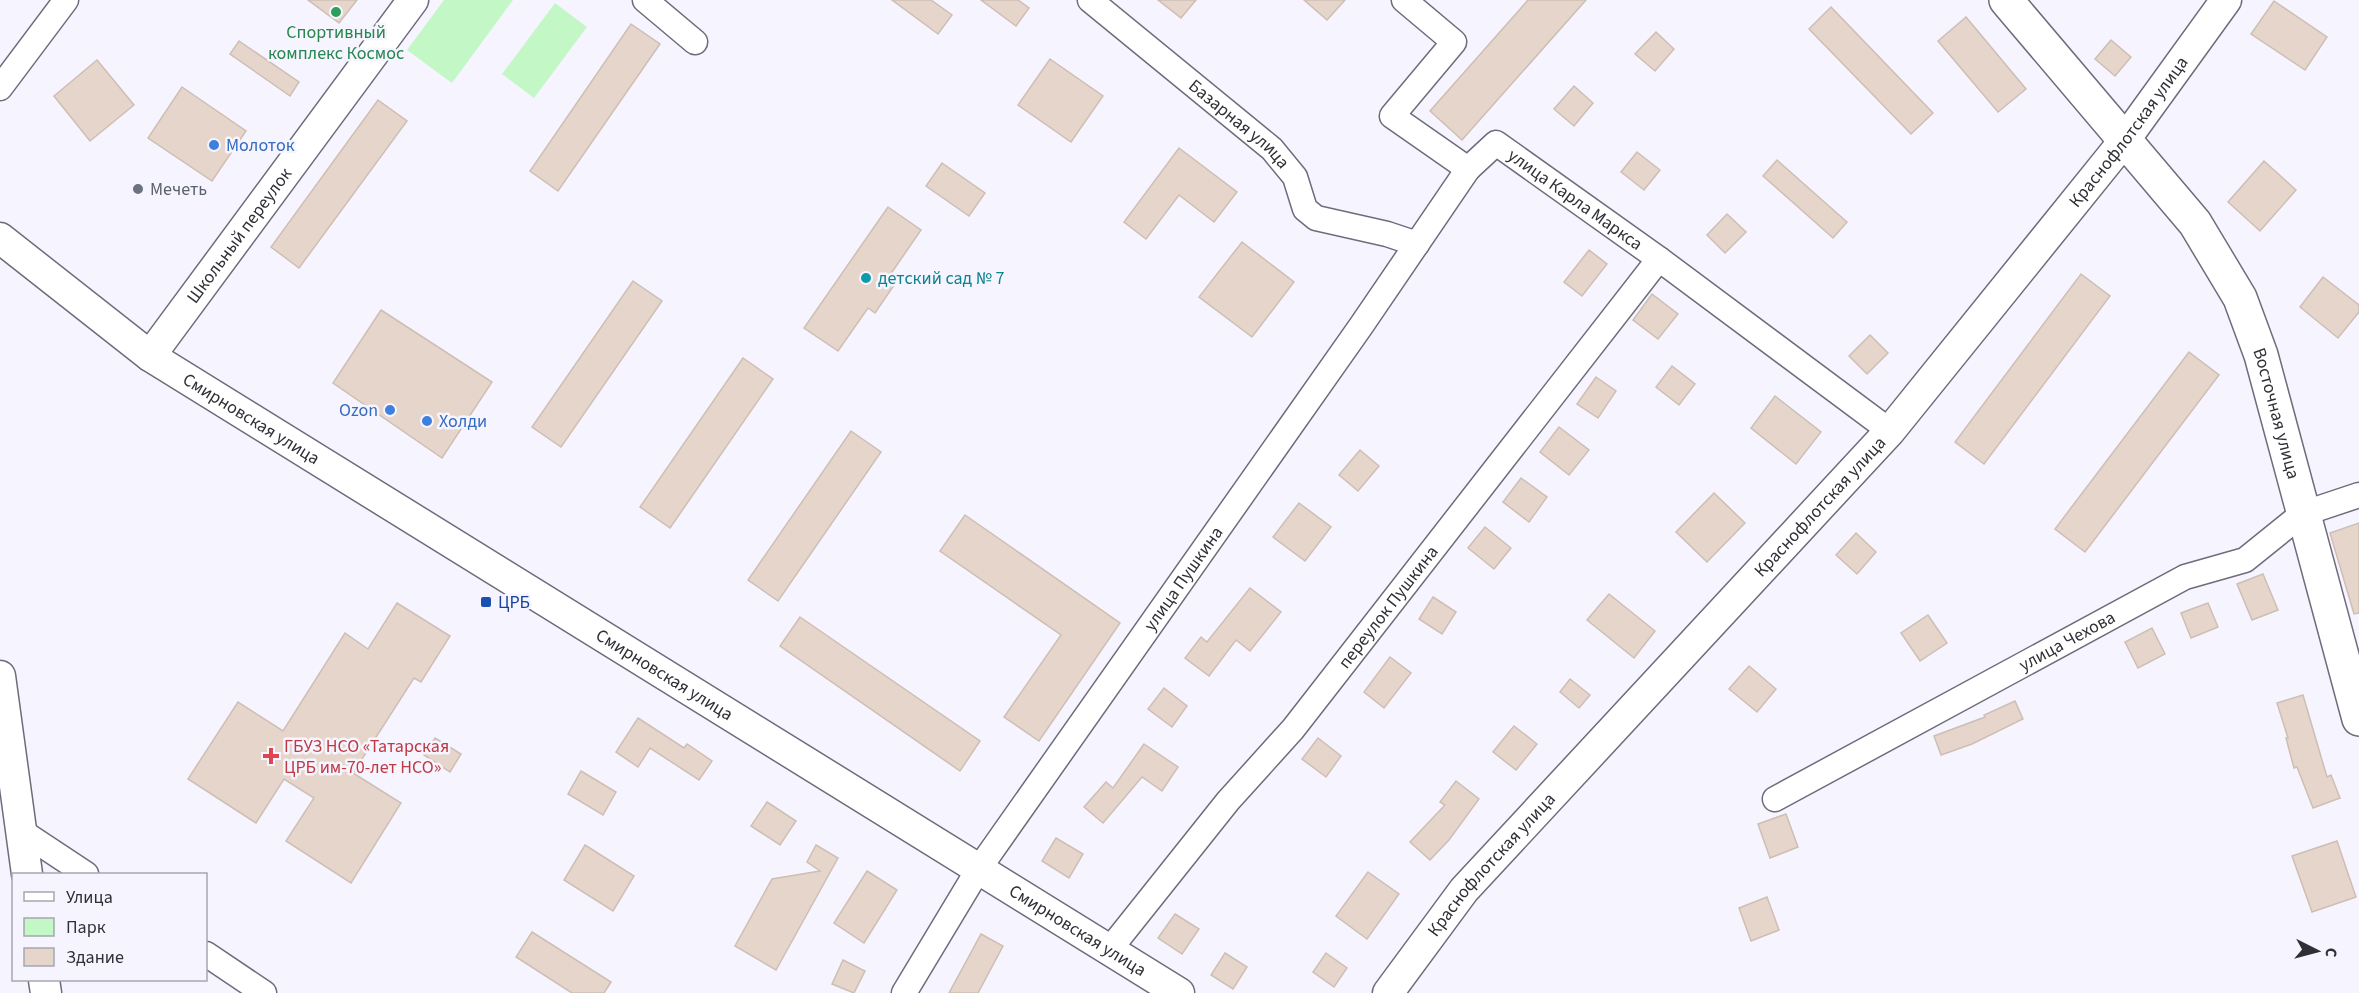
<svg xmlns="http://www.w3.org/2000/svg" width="2359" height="993" viewBox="0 0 2359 993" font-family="'Source Sans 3',sans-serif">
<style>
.green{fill:#c3f7c6}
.building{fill:#e5d5cb;stroke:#cebeb4;stroke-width:1.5}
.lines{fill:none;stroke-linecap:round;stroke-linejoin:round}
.minor-casing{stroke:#6e6c7b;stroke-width:27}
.tertiary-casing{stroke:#6e6c7b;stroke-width:33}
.secondary-casing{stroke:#6e6c7b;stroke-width:36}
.minor{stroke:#fff;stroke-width:24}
.tertiary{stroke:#fff;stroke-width:30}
.secondary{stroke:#fff;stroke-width:33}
.leisure-dot{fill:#2e9e5b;stroke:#f6f5ff;stroke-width:2}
.shop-dot{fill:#3f7fe0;stroke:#f6f5ff;stroke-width:2}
.worship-dot{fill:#6b7280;stroke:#f6f5ff;stroke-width:2}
.culture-dot{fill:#0f9aa8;stroke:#f6f5ff;stroke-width:2}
.transit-dot{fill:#1a4fb4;stroke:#f6f5ff;stroke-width:2}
.health-dot{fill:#e0444e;stroke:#f6f5ff;stroke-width:2}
.labels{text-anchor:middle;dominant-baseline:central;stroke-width:5;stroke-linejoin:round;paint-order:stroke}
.leisure-label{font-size:18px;fill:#27864d;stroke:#f6f5ff}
.street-label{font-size:18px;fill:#302f35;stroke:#f6f5ff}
.shop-label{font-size:18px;fill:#366cbe;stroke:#f6f5ff;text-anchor:start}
.worship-label{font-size:18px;fill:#5b616d;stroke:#f6f5ff;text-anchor:start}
.culture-label{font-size:18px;fill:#0d838f;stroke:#f6f5ff;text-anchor:start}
.transit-label{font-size:18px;fill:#164399;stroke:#f6f5ff;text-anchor:start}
.health-label{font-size:18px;fill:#be3a42;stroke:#f6f5ff;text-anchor:start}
</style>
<rect width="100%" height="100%" fill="#f6f5ff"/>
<!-- green -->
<g class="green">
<path d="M444 0H513L452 83 407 50Z"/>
<path d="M555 3 587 27 534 98 502 74Z"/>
</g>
<!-- building -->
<g class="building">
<path d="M308 0H357L339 23Z"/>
<path d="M892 0H931L952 15 938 34Z"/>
<path d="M981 0H1018L1029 8 1016 26Z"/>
<path d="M1158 0H1196L1181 18Z"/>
<path d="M1304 0H1345L1327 20Z"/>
<path d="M1528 0H1586L1462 140 1430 111Z"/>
<path d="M2274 1 2327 37 2305 70 2251 34Z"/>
<path d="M1831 7 1933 113 1911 134 1809 29Z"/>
<path d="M1966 17 2026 89 1998 112 1938 41Z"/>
<path d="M631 24 660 44 558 191 530 171Z"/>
<path d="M1656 32 1674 49 1655 71 1635 54Z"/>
<path d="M2111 40 2131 57 2115 76 2095 59Z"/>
<path d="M239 41 299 82 290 96 230 54Z"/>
<path d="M1050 59 1103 96 1071 142 1018 105Z"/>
<path d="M97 60 134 105 90 141 54 96Z"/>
<path d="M1574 86 1593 103 1574 126 1554 109Z"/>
<path d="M182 87 246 131 212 181 148 138Z"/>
<path d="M378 100 407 121 299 268 271 247Z"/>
<path d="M1179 148 1237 192 1214 222 1179 195 1146 239 1124 222Z"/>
<path d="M1637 152 1660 170 1644 190 1621 172Z"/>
<path d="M1777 160 1847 222 1833 238 1763 176Z"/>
<path d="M2264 161 2296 190 2260 231 2228 202Z"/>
<path d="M942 163 985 193 969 216 926 186Z"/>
<path d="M888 207 921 230 890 275 897 281 875 313 868 308 838 351 804 328Z"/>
<path d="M1727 214 1746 232 1725 253 1707 235Z"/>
<path d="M1242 242 1294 282 1252 337 1199 297Z"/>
<path d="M1589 250 1607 264 1582 296 1564 282Z"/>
<path d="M2081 274 2110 296 1984 464 1955 442Z"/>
<path d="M2323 277 2359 305V312L2338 338 2300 307Z"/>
<path d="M633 281 662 301 561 447 532 427Z"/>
<path d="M1652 294 1678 314 1658 339 1633 320Z"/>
<path d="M381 310 492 382 442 458 333 383Z"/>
<path d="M1870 335 1888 353 1867 374 1849 356Z"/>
<path d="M2189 352 2219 375 2085 552 2055 529Z"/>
<path d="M743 358 773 379 670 528 640 507Z"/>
<path d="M1672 366 1695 384 1679 405 1656 387Z"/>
<path d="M1596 377 1616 391 1598 418 1577 404Z"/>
<path d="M1775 396 1821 432 1796 464 1751 428Z"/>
<path d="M1559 427 1589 450 1569 475 1540 452Z"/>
<path d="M851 431 881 452 778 601 748 580Z"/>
<path d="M1360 450 1379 466 1358 491 1339 475Z"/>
<path d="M1521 478 1547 497 1529 522 1503 502Z"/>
<path d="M1714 493 1745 523 1707 562 1676 532Z"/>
<path d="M1299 503 1331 527 1305 561 1273 537Z"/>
<path d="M965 515 1120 623 1039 741 1004 717 1061 635 940 551Z"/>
<path d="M2359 523V613L2354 614 2330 533Z"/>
<path d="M1485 527 1511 548 1494 569 1468 548Z"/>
<path d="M1856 533 1876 552 1857 574 1836 555Z"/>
<path d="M2263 574 2278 610 2252 620 2237 584Z"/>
<path d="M1250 588 1281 612 1250 651 1236 640 1209 676 1185 658 1201 637 1207 642Z"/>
<path d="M1609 594 1655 631 1634 658 1587 620Z"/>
<path d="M1433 597 1456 612 1442 634 1419 619Z"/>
<path d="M397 603 450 636 421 682 414 678 353 773 401 803 351 883 286 841 314 798 284 779 256 823 188 779 238 702 283 731 345 633 368 649Z"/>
<path d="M2208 603 2218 627 2191 638 2181 613Z"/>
<path d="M1928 615 1947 643 1920 661 1901 633Z"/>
<path d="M800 617 980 741 960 771 780 646Z"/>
<path d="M2152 628 2165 654 2138 668 2125 642Z"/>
<path d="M1390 657 1411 673 1384 708 1364 692Z"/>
<path d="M1749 666 1776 689 1757 712 1729 689Z"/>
<path d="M1570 679 1590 695 1579 708 1560 692Z"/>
<path d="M1164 688 1187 706 1172 727 1148 709Z"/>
<path d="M2303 695 2327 777 2331 775 2340 798 2313 808 2297 767 2294 768 2286 738H2288L2277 703Z"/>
<path d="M2015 701 2023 719 1972 744 1941 755 1934 736 1985 717 1984 715Z"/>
<path d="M638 718 684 748 687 744 712 761 699 780 650 748 638 767 616 752Z"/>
<path d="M1514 726 1537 744 1516 770 1493 752Z"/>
<path d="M435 738 461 754 450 772 424 755Z"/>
<path d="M1318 738 1341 756 1326 777 1302 759Z"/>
<path d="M1144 744 1178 767 1162 791 1142 777 1103 823 1084 807 1106 782 1113 788Z"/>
<path d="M581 771 616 792 603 815 568 794Z"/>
<path d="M1456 781 1479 799 1449 840 1430 860 1410 842 1445 805 1440 802Z"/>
<path d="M767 802 796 821 780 845 751 826Z"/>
<path d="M1786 814 1798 847 1770 858 1758 824Z"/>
<path d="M1056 838 1083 854 1069 878 1042 861Z"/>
<path d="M2337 841 2356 897 2312 912 2292 856Z"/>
<path d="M585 845 634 876 613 911 564 880Z"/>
<path d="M816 845 838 858 776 970 735 946 772 879 820 871 807 862Z"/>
<path d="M867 871 897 890 864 943 834 923Z"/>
<path d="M1368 872 1399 894 1367 939 1336 916Z"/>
<path d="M1767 897 1779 930 1751 941 1739 908Z"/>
<path d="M1175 914 1199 929 1182 954 1158 938Z"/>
<path d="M532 932 611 982 604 993H572L516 957Z"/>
<path d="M981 934 1003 946 978 993H949Z"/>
<path d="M1225 953 1247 967 1233 989 1211 975Z"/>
<path d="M1326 953 1347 968 1334 987 1313 972Z"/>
<path d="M843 960 865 971 854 993 832 984Z"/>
</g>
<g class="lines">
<!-- minor casing -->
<g class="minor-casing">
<g id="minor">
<path d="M645 0 695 42"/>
<path id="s1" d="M1090 0 1272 149 1295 177 1305 209 1316 218 1387 234 1417 244"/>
<path id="s2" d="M1404 0 1454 42 1392 116 1468 169 1496 143 1659 259 1890 431"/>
<path d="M0 88 66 0"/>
<path id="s3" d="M1775 799 2185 577 2245 560 2302 514 2359 495"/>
<path d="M21 831 86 874"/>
<path id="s4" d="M1110 949 1228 801 1293 729 1659 259"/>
<path d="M206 954 264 993"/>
<path id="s5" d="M904 993 978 870 1361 326 1468 169"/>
</g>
</g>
<!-- tertiary casing -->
<g class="tertiary-casing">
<g id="tertiary">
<path id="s6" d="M0 238 150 356 1179 993"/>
<path id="s7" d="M150 356 413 0"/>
<path d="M0 676 27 874"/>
<path d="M44 980 46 993"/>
<path id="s8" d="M1388 993 1464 890 1890 431 2124 141 2226 0"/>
</g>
</g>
<!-- secondary casing -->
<g class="secondary-casing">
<g id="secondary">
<path id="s9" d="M2006 0 2195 223 2240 298 2261 355 2359 719"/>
</g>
</g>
<!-- minor -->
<use href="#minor" class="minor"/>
<!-- tertiary -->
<use href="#tertiary" class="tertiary"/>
<!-- secondary -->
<use href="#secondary" class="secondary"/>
</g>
<!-- markers -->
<circle class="leisure-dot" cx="336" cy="12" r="6"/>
<g class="shop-dot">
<circle cx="214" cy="145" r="6"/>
<circle cx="390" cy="410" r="6"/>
<circle cx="427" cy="421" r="6"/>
</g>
<circle class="worship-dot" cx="138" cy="189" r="6"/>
<circle class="culture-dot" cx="866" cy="278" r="6"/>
<rect class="transit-dot" x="480" y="596" width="12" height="12" rx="3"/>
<path class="health-dot" d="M268 747h6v6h6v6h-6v6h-6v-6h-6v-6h6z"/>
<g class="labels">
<!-- leisure labels -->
<g class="leisure-label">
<text x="336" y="32">Спортивный<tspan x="336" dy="21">комплекс Космос</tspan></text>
</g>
<!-- street labels -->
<g class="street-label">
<text stroke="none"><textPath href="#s1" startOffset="194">Базарная улица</textPath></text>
<text stroke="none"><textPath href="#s8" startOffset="1137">Краснофлотская улица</textPath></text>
<text stroke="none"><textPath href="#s2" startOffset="390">улица Карла Маркса</textPath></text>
<text stroke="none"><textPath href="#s7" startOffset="150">Школьный переулок</textPath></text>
<text stroke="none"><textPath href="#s9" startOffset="501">Восточная улица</textPath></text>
<text stroke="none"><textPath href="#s6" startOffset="310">Смирновская улица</textPath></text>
<text stroke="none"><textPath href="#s8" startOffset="651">Краснофлотская улица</textPath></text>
<text stroke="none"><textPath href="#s5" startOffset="500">улица Пушкина</textPath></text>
<text stroke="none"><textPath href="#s4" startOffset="441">переулок Пушкина</textPath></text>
<text stroke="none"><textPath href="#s3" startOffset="332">улица Чехова</textPath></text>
<text stroke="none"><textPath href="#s6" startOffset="796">Смирновская улица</textPath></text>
<text stroke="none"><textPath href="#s8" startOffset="165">Краснофлотская улица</textPath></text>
<text stroke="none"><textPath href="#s6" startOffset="1282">Смирновская улица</textPath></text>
</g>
<!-- shop labels -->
<g class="shop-label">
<text x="226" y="145">Молоток</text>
<text x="378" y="410" text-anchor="end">Ozon</text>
<text x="439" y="421">Холди</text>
</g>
<!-- worship labels -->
<g class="worship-label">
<text x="150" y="189">Мечеть</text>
</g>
<!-- culture labels -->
<g class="culture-label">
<text x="878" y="278">детский сад № 7</text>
</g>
<!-- transit labels -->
<g class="transit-label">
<text x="498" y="602">ЦРБ</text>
</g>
<!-- health labels -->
<g class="health-label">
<text x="284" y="746">ГБУЗ НСО «Татарская<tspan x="284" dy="21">ЦРБ им-70-лет НСО»</tspan></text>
</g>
</g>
<!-- legend -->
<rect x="12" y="873" width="195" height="108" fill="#f6f5ff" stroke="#a7a6ae" stroke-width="1.5"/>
<rect x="24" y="892" width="30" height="9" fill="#ffffff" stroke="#a7a6ae" stroke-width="1.5"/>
<text x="66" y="903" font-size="18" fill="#302f35">Улица</text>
<rect x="24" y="918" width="30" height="18" fill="#c3f7c6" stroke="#a7a6ae" stroke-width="1.5"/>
<text x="66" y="933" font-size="18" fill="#302f35">Парк</text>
<rect x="24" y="948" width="30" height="18" fill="#e5d5cb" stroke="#a7a6ae" stroke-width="1.5"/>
<text x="66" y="963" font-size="18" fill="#302f35">Здание</text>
<!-- north arrow -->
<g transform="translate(2317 951) rotate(96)" stroke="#f6f5ff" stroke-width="4.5" paint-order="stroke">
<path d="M0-4.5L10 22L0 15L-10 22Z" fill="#302f35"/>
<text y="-9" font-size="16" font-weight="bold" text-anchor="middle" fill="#302f35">С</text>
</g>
</svg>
